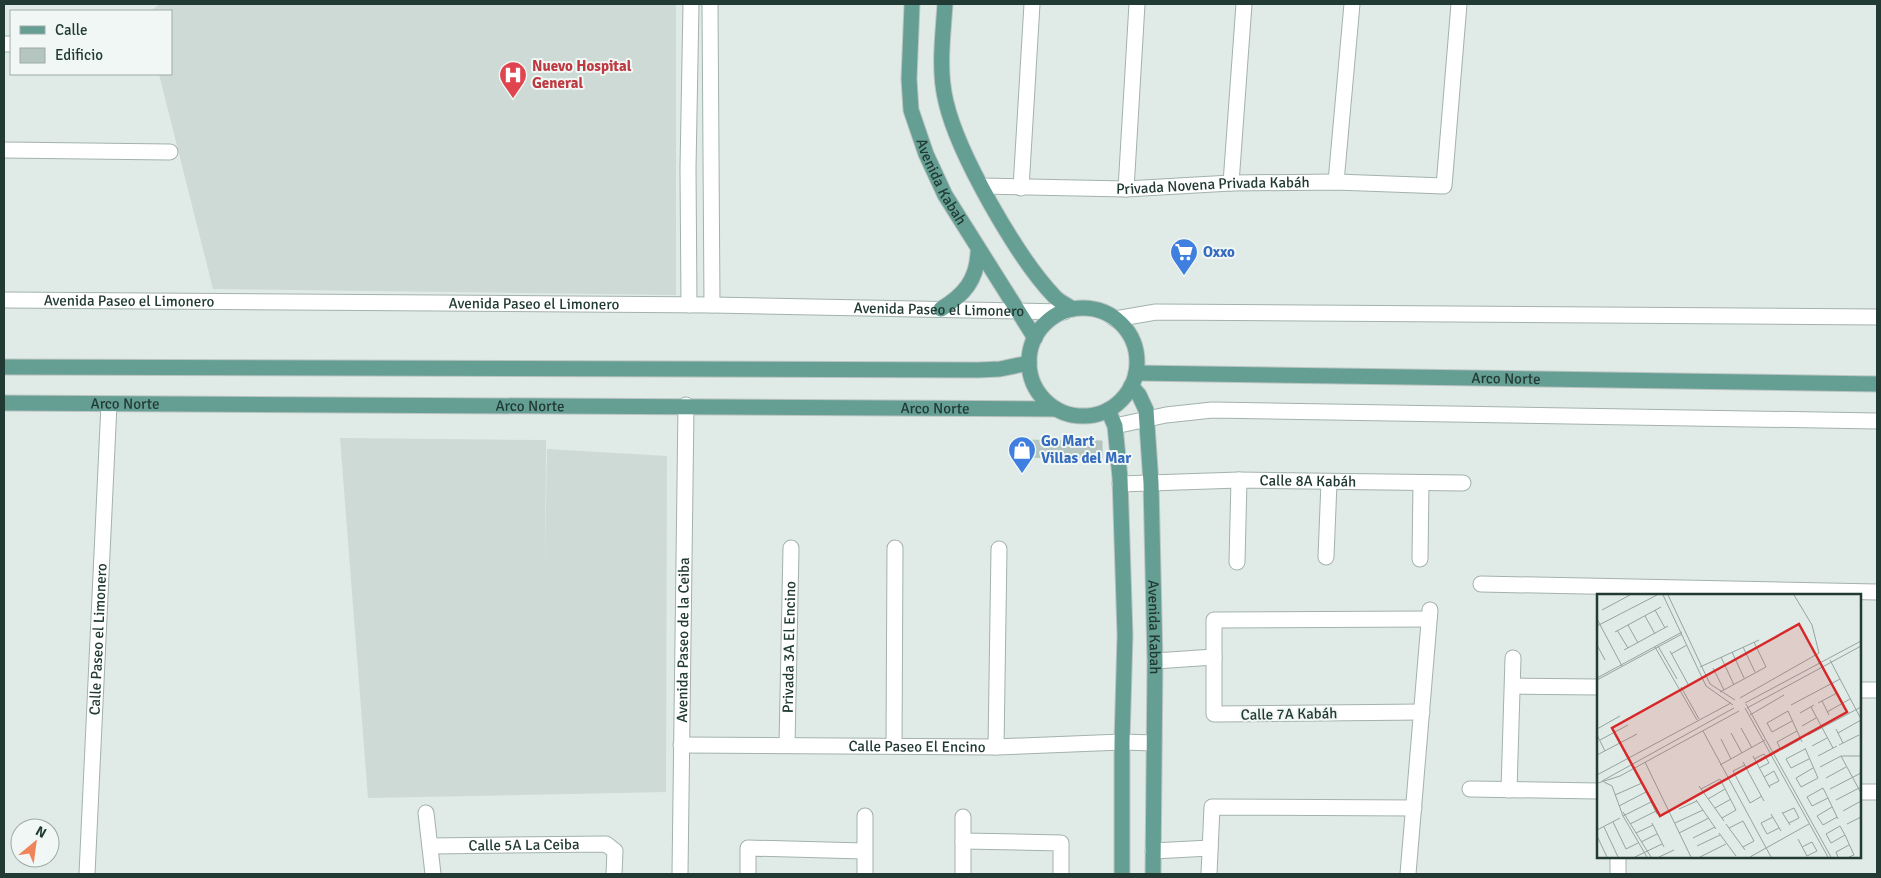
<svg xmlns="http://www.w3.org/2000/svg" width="1881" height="878" viewBox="0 0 1881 878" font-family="Signika,sans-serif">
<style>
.built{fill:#cedad5}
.building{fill:#b5c5bf;stroke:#b2c4bd}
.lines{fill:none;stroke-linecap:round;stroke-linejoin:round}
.minor-casing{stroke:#a3b2ad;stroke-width:17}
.major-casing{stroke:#bcc4c2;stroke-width:17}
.minor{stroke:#fff;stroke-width:15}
.major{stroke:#659f93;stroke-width:15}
.labels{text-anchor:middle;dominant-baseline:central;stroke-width:4;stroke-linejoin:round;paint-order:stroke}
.health-label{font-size:15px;font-weight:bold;fill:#be3a42;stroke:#f0f7f4;text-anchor:start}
.street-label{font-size:15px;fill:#213a34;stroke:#f0f7f4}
.shop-label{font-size:15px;font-weight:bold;fill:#366cbe;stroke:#f0f7f4;text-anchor:start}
.inset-road{fill:none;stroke:#94a49f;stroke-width:1}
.view{fill:#d62828;fill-opacity:0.15;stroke:#d62828;stroke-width:2.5}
.inset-edge{fill:none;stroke:#213a34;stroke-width:2.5}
</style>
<rect width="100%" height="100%" fill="#e0eae6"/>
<!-- built -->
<g class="built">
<path d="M160 4H676V295L213 289 159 74H171V11H150Z"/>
<path d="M340 438 546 440 545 572 547 449 667 456 666 792 368 798Z"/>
</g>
<!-- building -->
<path class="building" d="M1016 440 1102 441V458L1015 457Z"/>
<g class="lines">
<!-- minor casing -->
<g class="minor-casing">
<g id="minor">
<path d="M710 4 712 305"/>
<path d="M4 44H11"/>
<path d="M4 150 170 152"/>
<path d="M1336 182 1352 4"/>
<path d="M1231 183 1244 4"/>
<path id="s1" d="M982 186 1126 189 1231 183 1336 182 1444 186 1459 4"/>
<path d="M1021 188 1032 4"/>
<path d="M1126 189 1137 4"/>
<path id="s2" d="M4 300 712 305 1064 312"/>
<path d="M689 305 688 168 691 4"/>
<path d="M1115 319 1156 312 1877 317"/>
<path d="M1115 426 1166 415 1212 410 1877 421"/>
<path id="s3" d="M1120 484 1239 480 1463 483"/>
<path d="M1326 557 1329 482"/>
<path d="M1420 559 1421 483"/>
<path d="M1237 562 1239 480"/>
<path d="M1481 584 1877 592"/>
<path d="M1155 661 1214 657"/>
<path d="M1513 686 1598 687"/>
<path d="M1860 690H1877"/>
<path d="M1422 712 1214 714V620L1429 619"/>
<path id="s4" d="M681 745 996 747 1122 742 1154 743"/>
<path id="s5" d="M787 745 791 548"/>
<path d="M894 746 895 548"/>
<path d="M996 747 999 549"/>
<path d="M1470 789 1598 791"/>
<path d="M1509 790 1513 658"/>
<path d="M1860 792H1877"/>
<path d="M426 813 433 874"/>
<path d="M963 841 1061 843V874"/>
<path id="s6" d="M430 846 606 844 615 851 614 874"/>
<path d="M1153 851 1210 848"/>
<path id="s7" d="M87 874 109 404"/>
<path id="s8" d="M680 874 686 405"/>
<path d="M748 874V848L864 851"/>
<path d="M865 874V816"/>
<path d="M963 874V817"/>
<path d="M1209 874 1212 807 1414 808"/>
<path d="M1408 874 1430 610"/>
<path d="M1618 874V857"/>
</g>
</g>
<!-- major casing -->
<g class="major-casing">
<g id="major">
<path id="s9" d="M912 4 909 79 911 110 926 154 945 195 1035 338"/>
<path d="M945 4C943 36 938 70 946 102 958 154 1017 257 1054 296 1059 302 1067 305 1073 309"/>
<circle cx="1083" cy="362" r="54"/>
<path d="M941 309C964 295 977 280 978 252"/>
<path d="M4 367 978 370 1000 369 1029 363"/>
<path id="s10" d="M1136 373 1877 384"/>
<path id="s11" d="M1131 386 1139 395 1146 410 1151 483 1155 661 1153 874"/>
<path id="s12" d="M4 403 1056 409"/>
<path d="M1108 410 1115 426 1120 478 1125 635 1122 742V874"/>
</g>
</g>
<!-- minor -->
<use href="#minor" class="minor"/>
<!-- major -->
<use href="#major" class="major"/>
</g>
<!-- icons -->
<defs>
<g id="hospital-pin" transform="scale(1.4375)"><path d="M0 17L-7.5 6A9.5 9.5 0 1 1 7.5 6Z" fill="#e0444e" stroke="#f0f7f4"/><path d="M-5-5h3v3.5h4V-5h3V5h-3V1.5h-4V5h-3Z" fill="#fff"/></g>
<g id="supermarket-pin" transform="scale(1.4375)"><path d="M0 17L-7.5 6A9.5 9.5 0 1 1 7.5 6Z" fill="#3f7fe0" stroke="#f0f7f4"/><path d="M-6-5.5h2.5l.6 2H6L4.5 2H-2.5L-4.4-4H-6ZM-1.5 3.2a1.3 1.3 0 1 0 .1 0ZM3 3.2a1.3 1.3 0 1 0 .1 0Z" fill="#fff"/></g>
<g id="shop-pin" transform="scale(1.4375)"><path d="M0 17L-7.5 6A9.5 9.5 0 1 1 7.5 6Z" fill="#3f7fe0" stroke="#f0f7f4"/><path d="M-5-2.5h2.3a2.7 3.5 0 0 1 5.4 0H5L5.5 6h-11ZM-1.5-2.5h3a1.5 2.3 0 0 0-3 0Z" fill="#fff"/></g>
</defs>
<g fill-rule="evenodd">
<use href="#hospital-pin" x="513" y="75"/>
<use href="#supermarket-pin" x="1184" y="252"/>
<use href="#shop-pin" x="1022" y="450"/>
</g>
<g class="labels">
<!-- health labels -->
<g class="health-label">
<text x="532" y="66">Nuevo Hospital<tspan x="532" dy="17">General</tspan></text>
</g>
<!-- street labels -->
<g class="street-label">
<text stroke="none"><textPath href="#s9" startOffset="184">Avenida Kabah</textPath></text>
<text stroke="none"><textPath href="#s1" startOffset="231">Privada Novena Privada Kabáh</textPath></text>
<text stroke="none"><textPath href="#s2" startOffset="125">Avenida Paseo el Limonero</textPath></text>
<text stroke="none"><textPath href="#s2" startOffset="530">Avenida Paseo el Limonero</textPath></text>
<text stroke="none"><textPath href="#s2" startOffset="935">Avenida Paseo el Limonero</textPath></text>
<text stroke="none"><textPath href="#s10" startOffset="370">Arco Norte</textPath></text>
<text stroke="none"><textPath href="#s12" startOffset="121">Arco Norte</textPath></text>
<text stroke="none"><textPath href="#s12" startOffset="526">Arco Norte</textPath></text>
<text stroke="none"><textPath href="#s12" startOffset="931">Arco Norte</textPath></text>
<text stroke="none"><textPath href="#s3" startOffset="188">Calle 8A Kabáh</textPath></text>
<text stroke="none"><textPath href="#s11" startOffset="246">Avenida Kabah</textPath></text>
<text stroke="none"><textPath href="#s7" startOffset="235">Calle Paseo el Limonero</textPath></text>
<text stroke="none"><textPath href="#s8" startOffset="234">Avenida Paseo de la Ceiba</textPath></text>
<text stroke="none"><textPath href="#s5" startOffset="98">Privada 3A El Encino</textPath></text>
<text transform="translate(1289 714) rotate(-1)">Calle 7A Kabáh</text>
<text stroke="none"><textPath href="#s4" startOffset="236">Calle Paseo El Encino</textPath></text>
<text stroke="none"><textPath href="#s6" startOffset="94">Calle 5A La Ceiba</textPath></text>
</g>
<!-- shop labels -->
<g class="shop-label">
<text x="1203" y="252">Oxxo</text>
<text x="1041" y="441">Go Mart<tspan x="1041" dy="17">Villas del Mar</tspan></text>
</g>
</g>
<!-- overview -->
<g transform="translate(1597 594)">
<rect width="264" height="264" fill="#e0eae6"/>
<path class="inset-road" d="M66 1 109 92 136 111M71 1 113 90 138 106M5 16 33 1M58 16 68 34M48 22 58 40M0 25 25 72M31 31 41 49M0 32 60 1M20 36 31 54M18 38 64 13M0 51 8 66M61 52 80 85M58 53 100 126M146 53 158 78M27 56 71 32M73 57 92 92 105 84M135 58 147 84M74 60 90 51M124 63 137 91M233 66 264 125M103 73 162 46M116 74 127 96M0 84 85 38M0 86 85 40M84 93 102 125M123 98 169 73 157 48M143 104 222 59 215 31 197 1M225 107 232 121M148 109 264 47M221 109 240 99M149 110 234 263M194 111 243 85M214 113 236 154M148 114 231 263M150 114 264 52M191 117 170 129 175 138 195 127M191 117 205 148M230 118 253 105M203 119 217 111M153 121 187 101M205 132 219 124M144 134 155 154M0 135 23 122M239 135 246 149M106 137 174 263M200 137 180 148 184 156 204 145M134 139 145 159M241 139 264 126M0 141 8 157M211 141 264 113M124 145 134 165M3 146 31 131M242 151 262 141M215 152 230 144M208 154 221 184 204 193 199 184 216 174M208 155 189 165 194 174 212 165M0 161 40 140M156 162 173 194M221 162 240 152M244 162 264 199M157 165 167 160 172 169 162 174M48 168 94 263M146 168 167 207M123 171 168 146M148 171 136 177 153 209 165 202M223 173 244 162H264M0 181 134 109M167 183 177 177 182 187 172 192M229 184 249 173M5 187 137 114M7 188 15 192 26 222 50 263M1 189 23 182 142 117M102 192 127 227M104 195 123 185 139 216 125 224M233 195 264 179M18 201 45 189M231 204 215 212 210 203 226 194 231 204 240 223 241 225M111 205 128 195M53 206 60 220M99 206 119 235M239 206 264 193M22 212 49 198M235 213 220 222 226 231 240 223M118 214 134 205M82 215 100 207M246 217 264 207M26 218 54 263M185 218 193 231M186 219 197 214 202 224 192 229M174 220 184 237M26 222 54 208M176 223 164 229 170 240 182 234M16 228 29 255 41 249M55 229 67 253M78 229 106 216M33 230 59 217M129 230 148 256M250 230 264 223M7 233 21 263M132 234 146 227 157 247 146 253M0 236 23 224M39 239 56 231M82 239 112 224M122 239 139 262M248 241 234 249 229 240 243 232 248 241 257 261 252 263M0 242 10 263M96 244 118 233M201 245 210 262M44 248 60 240M100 252 123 241M205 253 215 248 220 257 210 262M38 263 65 250M62 263 77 256M103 263 129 250M153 263 212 230M241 263 239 258 252 251"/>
<path class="view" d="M202 30 250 118 63 222 15 134Z"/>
<rect width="264" height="264" class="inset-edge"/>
</g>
<!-- border -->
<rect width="1881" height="878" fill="none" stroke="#213a34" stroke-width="10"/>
<!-- legend -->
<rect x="10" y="10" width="162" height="65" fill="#f0f7f4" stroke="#9daba7"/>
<rect x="20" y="26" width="25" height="8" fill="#659f93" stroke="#9daba7"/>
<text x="55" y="35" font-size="15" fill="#213a34">Calle</text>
<rect x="20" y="48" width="25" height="15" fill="#b5c5bf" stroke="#9daba7"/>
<text x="55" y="60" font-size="15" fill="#213a34">Edificio</text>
<!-- north arrow -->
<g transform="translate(35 843) rotate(29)"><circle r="24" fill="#f0f7f4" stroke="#9daba7"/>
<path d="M0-4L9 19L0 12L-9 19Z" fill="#ef8459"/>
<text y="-8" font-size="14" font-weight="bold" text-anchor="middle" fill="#213a34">N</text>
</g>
</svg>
